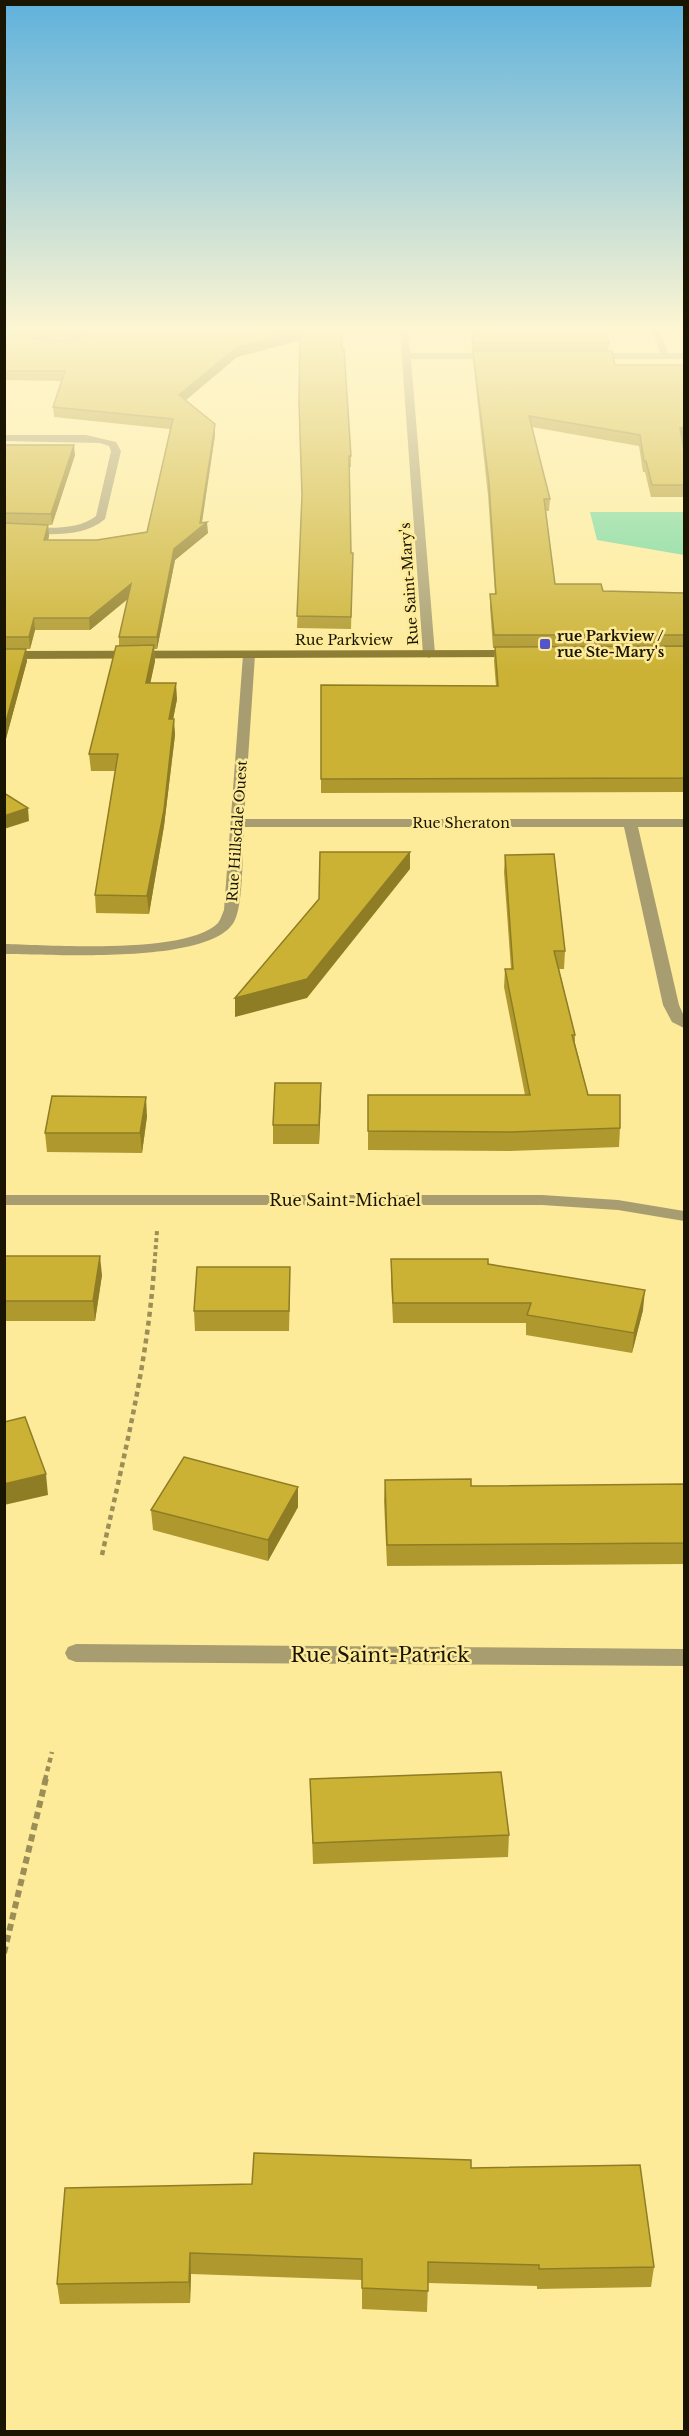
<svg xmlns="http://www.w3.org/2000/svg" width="689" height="2436" viewBox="0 0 689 2436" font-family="'Libre Baskerville',serif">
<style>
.green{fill:#71d89e}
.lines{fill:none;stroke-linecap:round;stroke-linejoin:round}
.path-far2{stroke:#9b8e57;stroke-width:4;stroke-dasharray:4 3;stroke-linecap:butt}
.path-far1{stroke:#9b8e57;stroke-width:4.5;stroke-dasharray:5 4;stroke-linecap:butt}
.path{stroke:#9b8e57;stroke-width:6;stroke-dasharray:7 4.5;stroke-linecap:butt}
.street{fill:#a79d70;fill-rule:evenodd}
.secondary{fill:#87772d;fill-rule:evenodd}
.wall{fill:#af992e}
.shaded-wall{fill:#8e7d25}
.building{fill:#cbb235;stroke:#8e7d25;stroke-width:1.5}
.poi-dot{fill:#5254ca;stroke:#fdeb9a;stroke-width:2}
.labels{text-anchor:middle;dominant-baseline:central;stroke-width:5;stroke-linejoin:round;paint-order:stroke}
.far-street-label{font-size:14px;fill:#1a1500;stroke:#fdeb9a}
.far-poi-label{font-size:14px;font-weight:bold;fill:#1a1500;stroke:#fdeb9a;text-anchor:start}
.street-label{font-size:16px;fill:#1a1500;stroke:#fdeb9a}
.near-street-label{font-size:20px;fill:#1a1500;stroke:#fdeb9a}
</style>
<rect width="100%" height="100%" fill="#fdeb9a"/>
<!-- green -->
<path class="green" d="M590 512H684V555L597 540Z"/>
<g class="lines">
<!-- path-far2 -->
<path class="path-far2" d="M154 1270 157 1231"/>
<!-- path-far1 -->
<g class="path-far1">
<path d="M102 1555C123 1460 147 1366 154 1269"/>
<path d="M45 1780 52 1752"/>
</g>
<!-- path -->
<path class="path" d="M4 1953 46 1778"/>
<!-- street -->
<g class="street">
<path d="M400 331H408L410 353H497L501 356 497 359H411L435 654 429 658 423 654Z"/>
<path d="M652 331H660L668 353H684V359H590L586 356 590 353H660Z"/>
<path d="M4 435H86L116 442 121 451 105 519C80 541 35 533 4 532V526C31 526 74 534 96 516L111 451 109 446 100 443 4 441Z"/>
<path d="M249 651 255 655 244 819H684V827H638L679 1005 684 1016V1028L672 1022 663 1005 624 827H244C242 850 244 904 234 922 209 965 51 954 4 954V944C51 945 186 955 218 923 221 919 222 914 224 910L243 655Z"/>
<path d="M4 1195H542L618 1200 684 1211V1221L618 1210 542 1205H4Z"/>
<path d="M76 1644 684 1649V1666L76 1662 68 1659 65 1653 68 1647Z"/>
</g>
<!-- secondary -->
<path class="secondary" d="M518 650 522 651V657L4 659V651Z"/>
</g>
<!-- wall -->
<g class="wall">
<path d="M4 331H105L71 339H46L64 341 343 331 342 349 351 456V467H349L351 553H353L351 629 297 628 302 498 300 340 237 357 186 400 215 435 202 523 208 533 175 560 157 649H154L155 661 150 683 177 699 173 719 175 735 164 826 149 914 96 913 95 895 115 771H91L89 754 119 646V637L128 599 90 630H35L30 649H19L27 661 4 746V445L75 455 52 525H48L49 536 48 540H97L147 532 170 429 54 417 53 407 62 381 4 380V336L40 339 4 335Z"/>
<path d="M471 331H606L609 343 608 351 615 365 682 439 684 450V497H651L645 472H643L639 446 532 427 550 499 549 511H546L555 584 603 591 684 593V792L321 793V685L496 686 494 661 495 648H493L490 607V594H495L488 495 473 361V351H472Z"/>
<path d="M505 855 565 951 564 969H559L575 1035V1043L588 1095 620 1128 619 1147 510 1151 368 1150V1095H525L504 987 505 969H511L504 872Z"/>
<path d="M321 1083 319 1144H273V1125Z"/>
<path d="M147 1116 142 1153 47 1152 45 1133Z"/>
<path d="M4 1256 102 1275 95 1321H4Z"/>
<path d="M391 1259 488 1264 643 1310 632 1353 526 1335V1323H393L391 1279Z"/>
<path d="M290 1287 289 1331H195L194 1311Z"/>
<path d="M385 1480 471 1486 684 1484V1564L387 1566 384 1501Z"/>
<path d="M298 1487V1507L268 1561 153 1530 151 1510Z"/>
<path d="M310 1779 509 1835 508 1857 313 1864Z"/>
<path d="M471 2168 654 2267 651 2287 537 2289V2286L428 2283 427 2312 362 2309V2280L191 2274 190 2303 60 2304 57 2284 252 2184Z"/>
</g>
<!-- shaded-wall -->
<g class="shaded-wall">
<path d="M71 331H105L71 339Z"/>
<path d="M300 331 301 340 237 357 180 405 179 395 237 347Z"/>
<path d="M215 424V435L201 527 207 522 208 533 175 560 157 649V637L174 549 200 523Z"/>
<path d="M684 427V438L679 439 680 428Z"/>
<path d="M74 445 75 455 52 525 51 514Z"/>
<path d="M48 525 49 536 45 551 44 540Z"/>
<path d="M131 584 132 595 90 630 89 618Z"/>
<path d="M34 618 35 630 30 649 29 637Z"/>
<path d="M154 645 155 661 147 699 146 683Z"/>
<path d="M26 649 27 661 4 746V729Z"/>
<path d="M176 683 177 699 170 735 169 719Z"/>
<path d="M174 719 175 735 164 826 149 914 147 896Z"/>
<path d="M28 808 29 821 4 829V816Z"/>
<path d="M410 852V869L307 998 235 1017V998Z"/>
<path d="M321 1083V1102L319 1144V1125Z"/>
<path d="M146 1097 147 1116 142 1153 140 1133Z"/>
<path d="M100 1256 102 1275 95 1321 93 1301Z"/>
<path d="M645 1290 643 1310 632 1353 634 1333Z"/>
<path d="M46 1474 48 1495 4 1505V1484Z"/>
<path d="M298 1487V1507L268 1561V1540Z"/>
<path d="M190 2253 191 2274 190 2303 189 2282Z"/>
</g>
<!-- building -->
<g class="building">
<path d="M109 331H299L237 347 179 395 215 424 200 523 207 522 174 549 157 637H119L131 584 89 618H34L29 637H4V523L48 525 44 540H97L147 532 173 419 53 407 65 371H4V336L64 341 95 336Z"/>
<path d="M300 331H342V349H344L351 456H349L351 553H353L351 617 297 616 302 495 299 402Z"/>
<path d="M472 331H606L609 343H473Z"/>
<path d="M473 351H612L615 365H684V427L680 428 684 450V485H652L646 461H644L640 435 529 416 550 499H544L555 584H601L603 591 684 593V635H494L490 594H496L489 483Z"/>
<path d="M4 445H74L51 514 4 513Z"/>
<path d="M154 645 146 683H176L169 719H174L164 810 147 896 95 895 118 754H89L116 646Z"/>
<path d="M684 646V778L321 779V685L498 686 495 647Z"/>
<path d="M4 649H26L4 729Z"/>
<path d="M4 793 28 808 4 816Z"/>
<path d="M320 852H410L307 979 235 998 319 899Z"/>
<path d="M554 854 565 951H554L575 1035H572L588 1095H620V1128L511 1132 368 1131V1095H530L505 969H513L505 855Z"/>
<path d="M275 1083H321L319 1125H273Z"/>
<path d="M52 1096 146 1097 140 1133H45Z"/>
<path d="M4 1256H100L93 1301H4Z"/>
<path d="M391 1259H488V1264L645 1290 634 1333 527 1315 531 1303H393Z"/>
<path d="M197 1267H290L289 1311H194Z"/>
<path d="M25 1417 46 1474 4 1484V1422Z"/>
<path d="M184 1457 298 1487 268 1540 151 1510Z"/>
<path d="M471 1479V1486L684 1484V1543L387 1545 385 1480Z"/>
<path d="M501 1772 509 1835 313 1843 310 1779Z"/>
<path d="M254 2153 471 2160V2168L640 2165 654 2267 539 2269V2265L428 2262V2291L362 2288V2259L190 2253 189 2282 57 2284 65 2188 252 2184Z"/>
</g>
<!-- sky -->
<linearGradient id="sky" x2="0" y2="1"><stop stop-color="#5eb1dc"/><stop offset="0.49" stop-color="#fef6d2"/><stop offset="1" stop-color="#fef6d2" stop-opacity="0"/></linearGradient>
<rect width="689" height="672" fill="url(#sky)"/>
<!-- markers -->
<rect class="poi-dot" x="539" y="638" width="12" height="12" rx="3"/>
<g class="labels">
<!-- far-street labels -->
<g class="far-street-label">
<text transform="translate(409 584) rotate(-94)">Rue Saint-Mary's</text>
<text x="344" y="640">Rue Parkview</text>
<text x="461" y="823">Rue Sheraton</text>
<text transform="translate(237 831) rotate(-86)">Rue Hillsdale Ouest</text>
</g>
<!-- far-poi labels -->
<g class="far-poi-label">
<text x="557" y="636">rue Parkview /<tspan x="557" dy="16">rue Ste-Mary's</tspan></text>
</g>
<!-- street labels -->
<g class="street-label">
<text x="345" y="1200">Rue Saint-Michael</text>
</g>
<!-- near-street labels -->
<g class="near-street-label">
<text x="380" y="1655">Rue Saint-Patrick</text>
</g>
</g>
<!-- border -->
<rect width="689" height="2436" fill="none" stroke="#1a1500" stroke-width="12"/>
</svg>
